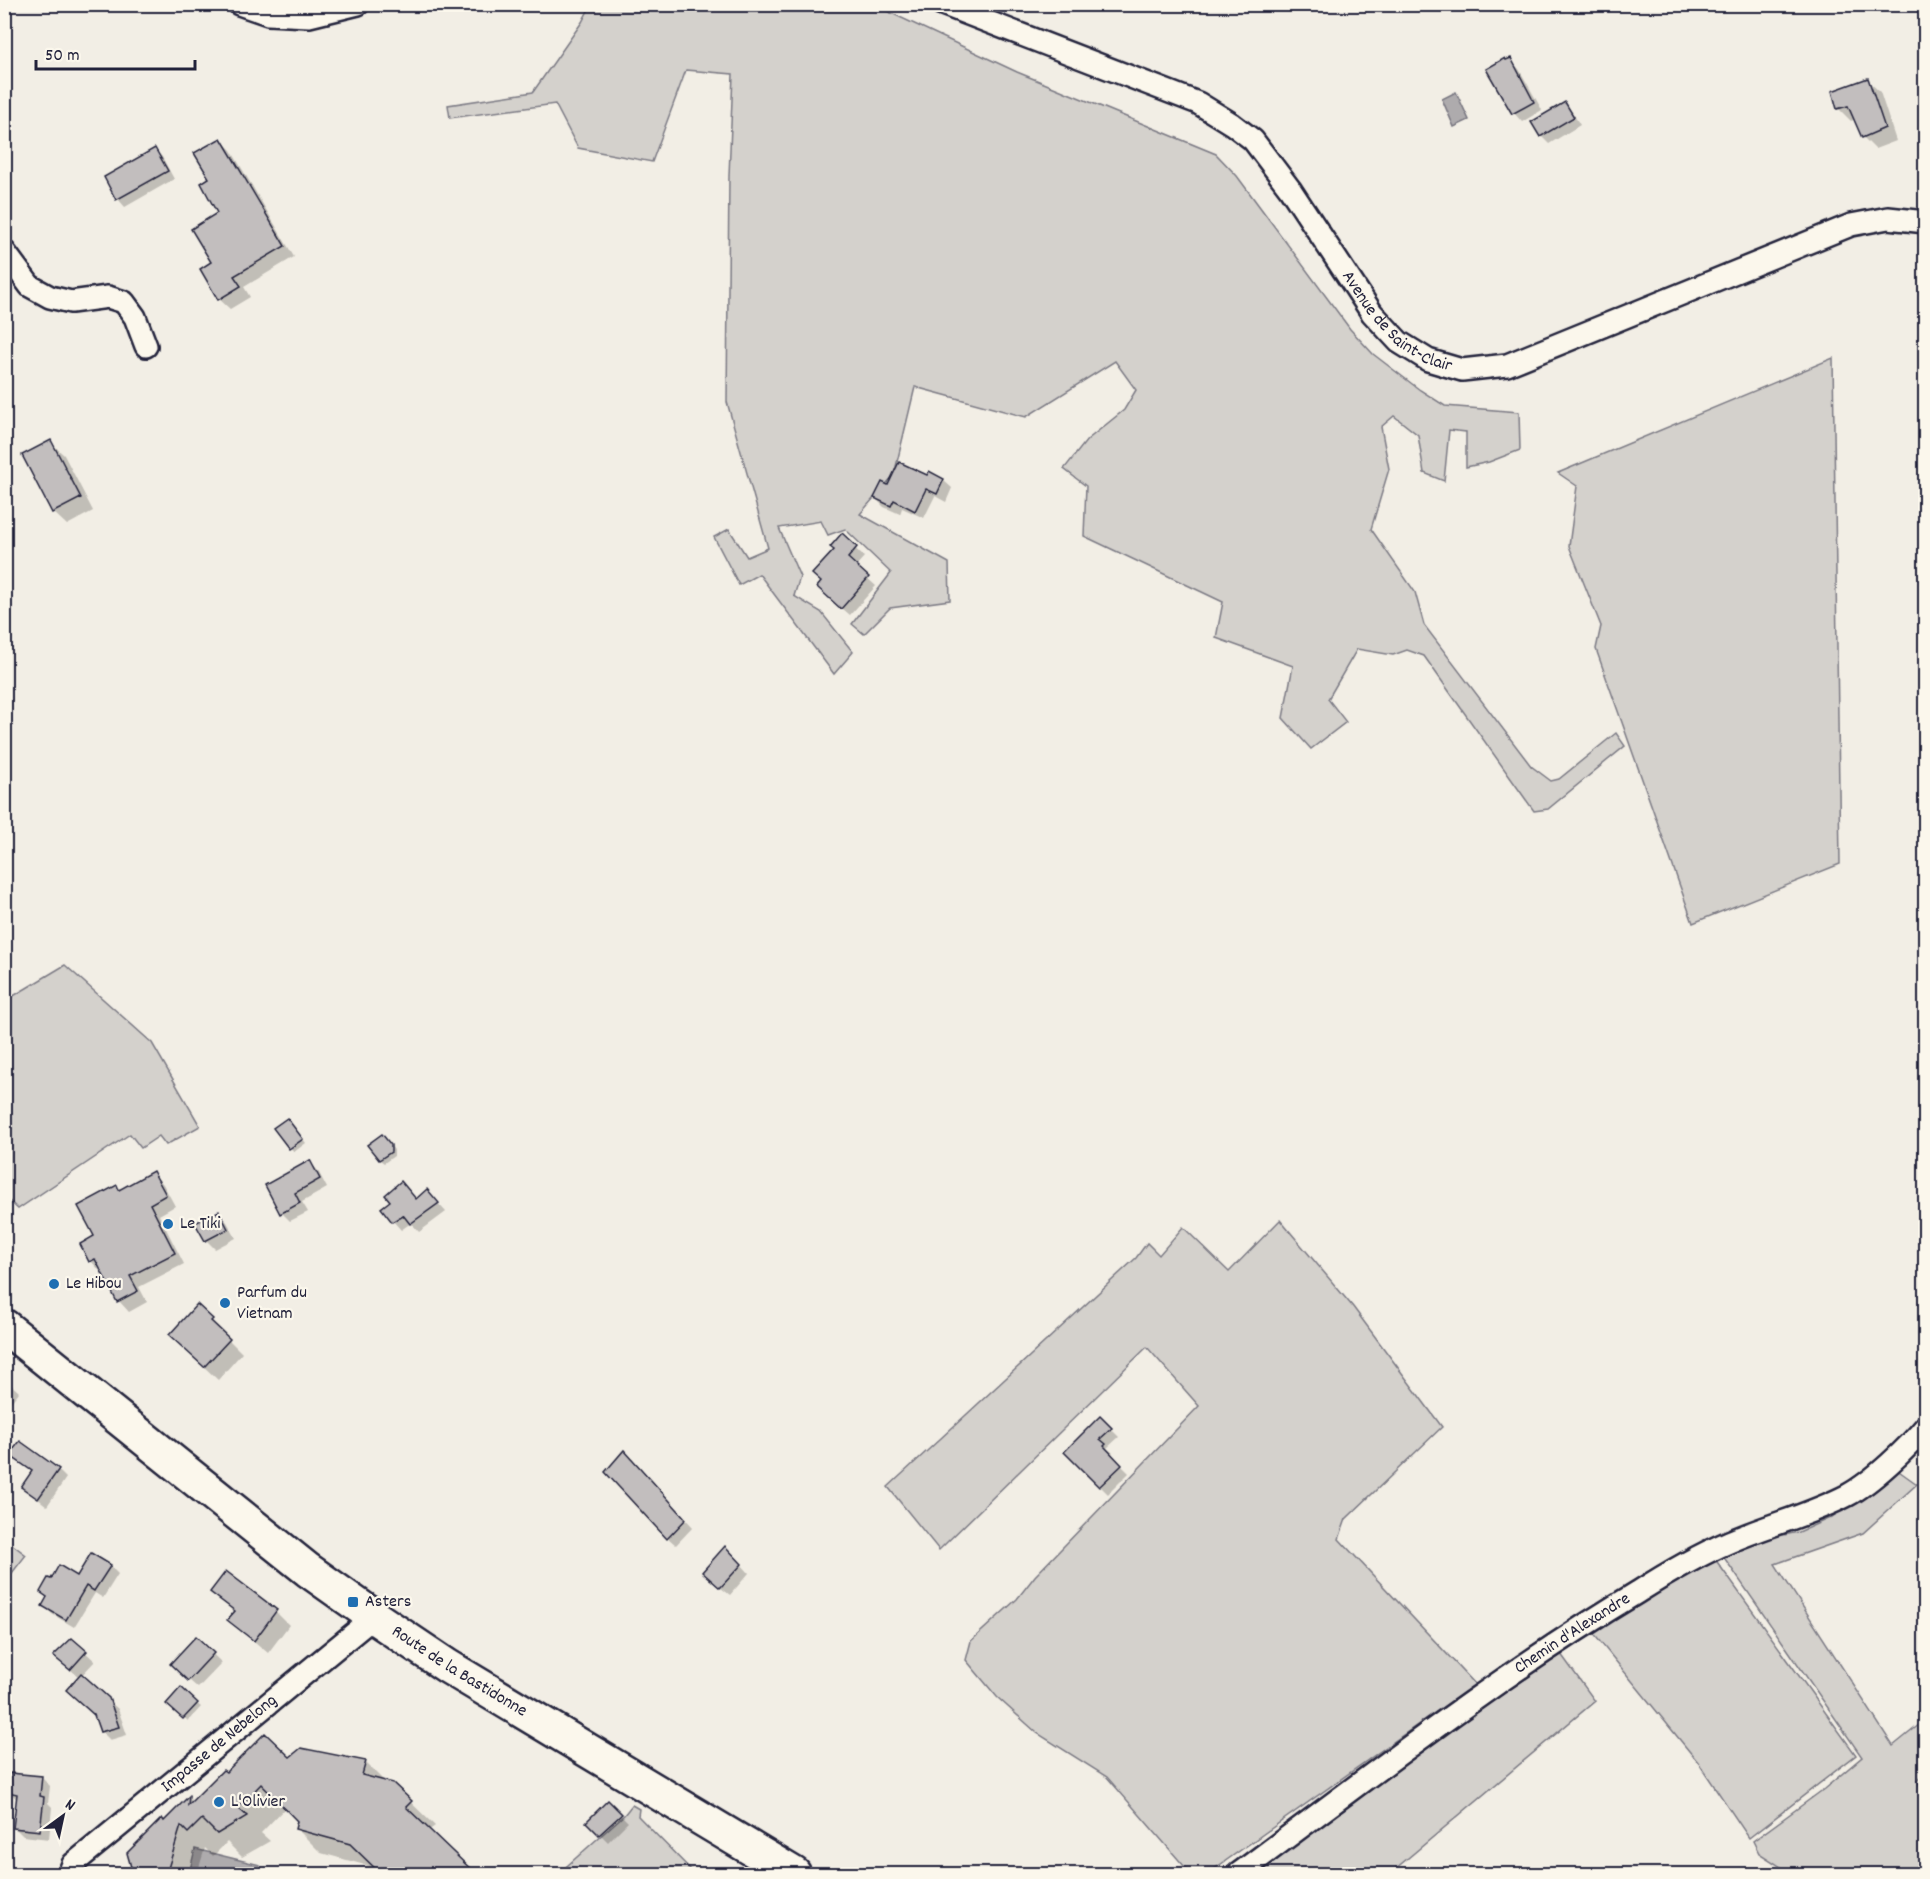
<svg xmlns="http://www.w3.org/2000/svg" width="1930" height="1879" viewBox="0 0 1930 1879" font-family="Dekko,sans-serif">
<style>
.green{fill:#d4d1cc;stroke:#7b7a84;stroke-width:1.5}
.water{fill:#aeabad;stroke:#76747f;stroke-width:1.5}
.shadow{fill:#0003}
.building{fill:#c2bebe;stroke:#22223b;stroke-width:1.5}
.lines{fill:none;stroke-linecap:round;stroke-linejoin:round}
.minor-casing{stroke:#22223b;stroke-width:26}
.primary-casing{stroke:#22223b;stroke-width:38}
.minor{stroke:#fbf7ec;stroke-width:21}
.primary{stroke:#fbf7ec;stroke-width:33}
.poi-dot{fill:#1f6fb2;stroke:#fbf7ec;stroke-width:2}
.labels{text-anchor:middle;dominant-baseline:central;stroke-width:4.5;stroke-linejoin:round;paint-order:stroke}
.street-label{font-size:18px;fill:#22223b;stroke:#fbf7ec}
.poi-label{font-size:18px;fill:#22223b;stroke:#fbf7ec;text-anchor:start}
</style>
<rect width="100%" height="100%" fill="#f2eee5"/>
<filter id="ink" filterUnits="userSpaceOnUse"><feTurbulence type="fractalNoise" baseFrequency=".0167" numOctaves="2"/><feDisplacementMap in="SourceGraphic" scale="12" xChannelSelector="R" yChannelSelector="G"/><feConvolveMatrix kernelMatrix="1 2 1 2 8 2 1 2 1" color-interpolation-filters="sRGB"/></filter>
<g filter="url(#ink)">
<!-- green -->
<g class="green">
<path d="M591 5H874L1017 72 1216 154 1237 176 1350 329 1373 354 1420 390 1445 406 1519 412 1520 450 1489 462 1466 467V432L1449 430 1444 481 1424 473 1418 435 1394 416 1381 427 1389 469 1371 529 1415 592 1424 625 1531 766 1551 781 1559 779 1616 733 1625 746 1548 809 1534 811 1424 656 1407 650 1393 655 1357 649 1328 699 1346 722 1311 749 1283 718 1293 666 1216 638 1223 602 1084 536 1086 486 1064 469 1087 440 1124 410 1136 390 1115 361 1026 417 915 387 894 475 860 514 949 563 950 600 890 608 864 634 852 624 891 573 845 529 828 535 821 521 779 528 800 577 794 596 821 612 853 652 834 674 759 574 739 585 714 537 729 529 747 557 768 548 727 402 729 176 733 74 686 70 652 162 578 148 555 104 450 118 448 105 533 92 582 22Z"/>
<path d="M1833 358 1840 864 1693 923 1596 649 1601 626 1569 546 1577 486 1558 473Z"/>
<path d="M65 965 152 1043 200 1126 166 1145 159 1136 141 1148 130 1134 18 1209 5 1197V1001Z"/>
<path d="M1280 1220 1353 1307 1442 1427 1346 1519 1339 1539 1475 1684 1207 1874H1191L1107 1777 1037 1733 997 1697 966 1660 971 1641 1017 1599 1035 1576 1199 1406 1147 1347 939 1550 888 1487 1136 1258 1147 1243 1159 1255 1183 1227 1229 1272Z"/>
<path d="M1896 1469 1917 1484 1863 1533 1775 1564 1893 1746 1925 1720V1773L1918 1781 1925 1803V1874H1792L1759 1853 1753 1841 1824 1789 1862 1757 1723 1556 1752 1541 1799 1532 1832 1517Z"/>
<path d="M5 1539 26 1555 5 1582Z"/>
<path d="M1715 1559 1856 1755 1749 1838 1698 1762 1592 1632Z"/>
<path d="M1558 1650 1595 1701 1389 1874H1255Z"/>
<path d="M632 1805 639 1809 638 1816 695 1874H558L624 1815Z"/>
</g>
<!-- water -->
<g class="water">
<path d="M1456 92 1469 120 1454 127 1442 99Z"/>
<path d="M195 1849 260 1865 257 1874H189Z"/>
</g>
<!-- shadow -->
<g class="shadow">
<path d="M1716 4H1740L1724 12Z"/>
<path d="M1510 60 1519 69 1542 110 1522 122 1514 113 1488 70Z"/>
<path d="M1867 80 1880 92 1896 141 1875 149 1863 137 1856 119 1851 121 1838 108Z"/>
<path d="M1565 104 1572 112 1580 125 1549 144 1541 136Z"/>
<path d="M1926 119V135L1919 122Z"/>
<path d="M221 140 231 150 294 257 244 287 250 297 230 309 219 299 213 263 219 213 211 179Z"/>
<path d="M155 150 162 157 174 179 125 207 118 199 106 177Z"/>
<path d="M50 442 64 455 93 511 67 525 53 512Z"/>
<path d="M928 477 943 480 952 488 946 502 935 496 924 518 902 508 900 514 884 507 875 498 888 487Z"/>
<path d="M842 536 864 557 855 567 876 586 850 615 827 595 836 550Z"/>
<path d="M291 1123 306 1143 294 1152 275 1128Z"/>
<path d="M386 1139 394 1150V1156L384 1163 380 1160Z"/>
<path d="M310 1162 318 1171 327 1188 302 1202 308 1212 290 1221 282 1213Z"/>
<path d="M153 1173 163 1184 175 1206 159 1215 184 1264 139 1287 147 1302 129 1312 119 1301 103 1271 101 1272 91 1261 96 1237 117 1187 120 1191Z"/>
<path d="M416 1200H435L446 1212 419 1232 411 1223 401 1230 393 1221Z"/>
<path d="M218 1213 227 1222 236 1238 215 1249 206 1240 197 1224Z"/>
<path d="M197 1306 225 1333 224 1335 242 1353 218 1380 184 1348Z"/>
<path d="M4 1378 19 1392 4 1411Z"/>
<path d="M1100 1418 1119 1437 1107 1448 1113 1453 1111 1455 1129 1473 1108 1494 1066 1452Z"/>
<path d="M11 1455 58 1470 66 1478 47 1506 22 1486 32 1472Z"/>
<path d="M631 1460 693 1527 676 1545 668 1538Z"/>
<path d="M734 1556 749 1573 730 1595 712 1581Z"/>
<path d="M110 1566 118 1574 103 1598 95 1593 74 1627 52 1614 44 1606 48 1598 42 1592Z"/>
<path d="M227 1573 276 1612 289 1625 268 1653 229 1620 235 1613 212 1592Z"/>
<path d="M196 1638 222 1663 198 1688 181 1673Z"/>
<path d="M72 1640 95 1661 81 1676 118 1709 127 1735 110 1740 102 1732 79 1677 64 1664Z"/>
<path d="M4 1672 11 1691 4 1693Z"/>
<path d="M181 1690 201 1707 188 1721 168 1703Z"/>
<path d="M290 1759 365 1762 385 1782 392 1784 435 1826 376 1868 321 1853 297 1829 299 1820 286 1807 261 1833 270 1841 242 1857 227 1842 213 1856 205 1848 197 1874H141L133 1866 164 1823 189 1798 193 1802 226 1774Z"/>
<path d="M42 1778 50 1786 48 1803 52 1807 49 1839 23 1836 15 1828 18 1800 9 1792Z"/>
<path d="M608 1802 628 1822 608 1842 588 1822Z"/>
</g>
<!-- building -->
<g class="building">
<path d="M1505 58 1506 60 1511 58 1534 102 1512 114 1486 69Z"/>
<path d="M1868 78 1885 128 1862 138 1848 106 1837 109 1832 91Z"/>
<path d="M1565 102 1574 117 1540 137 1531 122Z"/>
<path d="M221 138 285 246 234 276 241 286 218 300 200 269 211 262 191 229 217 213 201 183 209 178 194 153Z"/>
<path d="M155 148 168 171 116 200 104 177Z"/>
<path d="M51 440 81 498 52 513 22 455Z"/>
<path d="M899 462 927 475 929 471 944 479 937 494 926 489 915 511 894 500 891 506 874 498 882 482 888 485Z"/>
<path d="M842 533 857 547 848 558 869 577 841 609 817 587 821 582 812 574 834 550 830 547Z"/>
<path d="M287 1118 303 1139 289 1149 273 1128Z"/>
<path d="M382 1134 391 1145V1152L379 1160 367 1145Z"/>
<path d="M310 1160 320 1179 295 1193 300 1203 280 1214 265 1185Z"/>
<path d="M153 1171 166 1195 150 1204 175 1253 130 1276 138 1291 117 1302 95 1259 89 1262 80 1244 94 1236 78 1206 117 1185 119 1190Z"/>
<path d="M401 1181 416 1199 427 1189 439 1203 410 1224 403 1215 392 1222 381 1208 390 1201 385 1195Z"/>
<path d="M219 1211 228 1229 205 1241 195 1223Z"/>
<path d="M197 1304 213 1319 211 1321 230 1339 204 1367 169 1335Z"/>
<path d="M1100 1416 1112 1428 1100 1439 1106 1444 1104 1446 1122 1465 1099 1487 1064 1452Z"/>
<path d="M20 1441 59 1469 38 1499 21 1487 32 1471 9 1455Z"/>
<path d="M624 1450 686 1519 667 1539 605 1472Z"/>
<path d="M725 1546 742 1564 720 1588 702 1572Z"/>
<path d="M91 1553 111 1565 94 1591 86 1586 66 1620 42 1606 47 1597 40 1592 48 1578 51 1579 59 1565 77 1576Z"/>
<path d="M226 1571 277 1610 254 1641 227 1620 235 1611 210 1592Z"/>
<path d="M196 1636 214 1653 188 1681 170 1664Z"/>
<path d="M72 1638 87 1651 70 1670 53 1656Z"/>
<path d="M81 1673 109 1698 119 1727 100 1732 94 1715 66 1690Z"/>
<path d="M181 1687 198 1703 183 1719 166 1704Z"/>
<path d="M265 1733 290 1757 301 1748 366 1761 362 1775 393 1783 412 1801 406 1807 477 1875H382L350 1844 295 1829 297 1821 261 1784 238 1808 247 1816 217 1834 202 1819 188 1833 181 1826 166 1875H142L140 1869 131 1867 127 1853 162 1818 164 1821 189 1796 188 1805 223 1770 226 1772Z"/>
<path d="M10 1773 42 1776 40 1796 44 1797 40 1831 13 1828 17 1794 8 1792Z"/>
<path d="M608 1800 622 1814 599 1835 586 1822Z"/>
</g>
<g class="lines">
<!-- minor casing -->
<g class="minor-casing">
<g id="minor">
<path d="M239 4 268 14 309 16 358 4"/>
<path id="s1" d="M942 4 1198 103 1232 124 1253 140 1290 189 1372 313 1399 342 1428 360 1462 370 1507 365 1851 225 1888 218 1926 222"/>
<path d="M4 251 30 286 50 297 71 302 108 297 124 302 135 317 146 346"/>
<path id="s2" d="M69 1874 73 1864 374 1617"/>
<path id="s3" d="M1238 1874C1369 1777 1498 1676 1638 1592 1666 1574 1699 1555 1729 1542 1768 1525 1810 1515 1848 1495 1872 1482 1908 1448 1926 1426"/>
</g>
</g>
<!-- primary casing -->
<g class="primary-casing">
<g id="primary">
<path id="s4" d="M4 1326 308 1570 380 1621 447 1666 794 1874"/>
</g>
</g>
<!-- minor -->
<use href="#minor" class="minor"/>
<!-- primary -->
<use href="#primary" class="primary"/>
</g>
</g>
<!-- markers -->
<g class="poi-dot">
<circle cx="168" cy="1224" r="6"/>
<circle cx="54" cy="1284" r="6"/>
<circle cx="225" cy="1303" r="6"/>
<rect x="347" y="1596" width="12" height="12" rx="3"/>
<circle cx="219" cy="1802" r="6"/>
</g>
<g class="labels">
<!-- street labels -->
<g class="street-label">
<text stroke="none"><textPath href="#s1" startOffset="576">Avenue de Saint-Clair</textPath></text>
<text stroke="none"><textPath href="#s3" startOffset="412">Chemin d'Alexandre</textPath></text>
<text stroke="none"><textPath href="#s4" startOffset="572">Route de la Bastidonne</textPath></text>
<text stroke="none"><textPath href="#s2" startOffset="200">Impasse de Nebelong</textPath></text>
</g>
<!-- poi labels -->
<g class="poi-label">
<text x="180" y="1224">Le Tiki</text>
<text x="66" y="1284">Le Hibou</text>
<text x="237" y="1293">Parfum du<tspan x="237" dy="21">Vietnam</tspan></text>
<text x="365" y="1602">Asters</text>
<text x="231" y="1802">L'Olivier</text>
</g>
</g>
<!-- margin -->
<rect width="1930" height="1879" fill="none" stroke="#fbf7ec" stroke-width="24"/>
<rect x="12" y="12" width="1906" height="1855" fill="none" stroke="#22223b" stroke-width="2" filter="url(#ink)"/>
<!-- north arrow -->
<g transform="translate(63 1816) rotate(33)" stroke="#fbf7ec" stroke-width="4.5" paint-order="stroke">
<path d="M0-4.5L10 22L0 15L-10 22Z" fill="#22223b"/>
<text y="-9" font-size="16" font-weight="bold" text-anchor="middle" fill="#22223b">N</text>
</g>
<!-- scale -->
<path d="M36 60v9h159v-9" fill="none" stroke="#22223b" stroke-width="3"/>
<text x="45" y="60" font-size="18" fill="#22223b" stroke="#fbf7ec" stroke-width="4.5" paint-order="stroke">50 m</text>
</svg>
